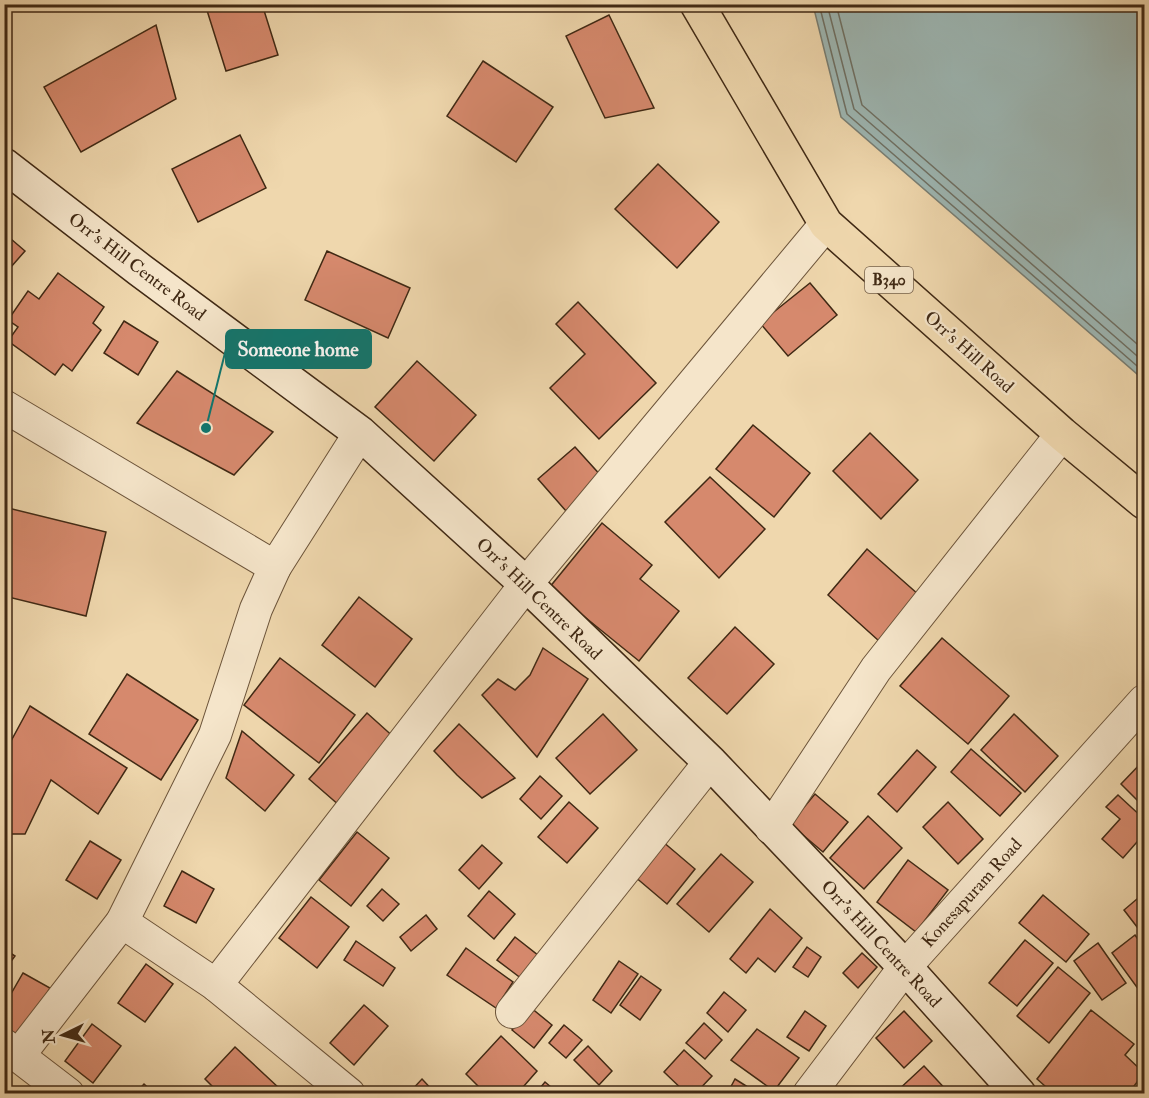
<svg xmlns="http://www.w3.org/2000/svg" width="1149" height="1098" viewBox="0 0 1149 1098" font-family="'IM FELL Double Pica',serif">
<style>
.water{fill:#9db7b4;stroke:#787e74;stroke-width:1.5}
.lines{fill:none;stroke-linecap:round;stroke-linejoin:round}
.shore{stroke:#6e7064;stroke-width:1.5}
.building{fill:#d6896d;stroke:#402914;stroke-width:1.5}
.street-casing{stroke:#6c543a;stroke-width:34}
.secondary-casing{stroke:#402914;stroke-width:36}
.primary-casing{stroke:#402914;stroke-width:36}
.street{stroke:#f5e5ca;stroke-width:32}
.secondary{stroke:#f5e5ca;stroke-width:33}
.primary{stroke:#efd7ad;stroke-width:33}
.labels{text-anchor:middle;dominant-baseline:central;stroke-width:4.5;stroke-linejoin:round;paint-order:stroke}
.shield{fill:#f5e5ca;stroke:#76614b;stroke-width:1.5}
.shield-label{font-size:16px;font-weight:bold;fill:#402914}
.street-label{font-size:18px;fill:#402914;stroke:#f5e5ca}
.leader{fill:none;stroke:#0f766e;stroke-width:2}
.callout-dot{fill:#0f766e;stroke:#f5e5ca;stroke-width:2}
.callout{fill:#0f766e;stroke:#0f766e;stroke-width:2}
.callout-label{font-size:20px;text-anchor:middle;font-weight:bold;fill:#fff}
</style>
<rect width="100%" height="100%" fill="#efd7ad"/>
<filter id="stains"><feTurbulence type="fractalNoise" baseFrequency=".00333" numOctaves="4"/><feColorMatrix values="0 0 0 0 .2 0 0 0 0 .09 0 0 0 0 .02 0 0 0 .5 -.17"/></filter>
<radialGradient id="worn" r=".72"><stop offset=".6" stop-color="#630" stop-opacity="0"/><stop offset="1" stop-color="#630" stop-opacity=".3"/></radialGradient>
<!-- water -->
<path class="water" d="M813 5H1144V380L841 117Z"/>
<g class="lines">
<!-- shore -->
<g class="shore">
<path d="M819 4 847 114 1144 372"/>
<path d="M827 4 854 109 1144 362"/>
<path d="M836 4 862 105 1144 350"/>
</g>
</g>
<!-- building -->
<g class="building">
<path d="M205 4H262L278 55 226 71Z"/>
<path d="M609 15 654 108 605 118 566 36Z"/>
<path d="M156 25 176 99 81 152 44 87Z"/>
<path d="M483 61 553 107 516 162 447 116Z"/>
<path d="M240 135 266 188 198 222 172 169Z"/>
<path d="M658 164 719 222 677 268 615 209Z"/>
<path d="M4 233 25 251 4 275Z"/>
<path d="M327 251 410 288 388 338 305 300Z"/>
<path d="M58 273 104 307 93 323 101 330 72 371 63 364 55 375 8 341 18 327 8 320 28 291 39 299Z"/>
<path d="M810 283 837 315 788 356 760 323Z"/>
<path d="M578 302 656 383 599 439 550 388 585 354 556 324Z"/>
<path d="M124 321 158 342 138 375 104 353Z"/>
<path d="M417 361 476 415 434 461 375 407Z"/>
<path d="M177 371 273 432 234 475 137 423Z"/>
<path d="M753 425 810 473 774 517 716 469Z"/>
<path d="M870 433 918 480 881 519 833 471Z"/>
<path d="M575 447 603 478 566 511 538 479Z"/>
<path d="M710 477 765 529 719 578 665 522Z"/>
<path d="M4 507 106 532 86 616 4 596Z"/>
<path d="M602 523 652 565 640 579 679 611 639 661 549 588Z"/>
<path d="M867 549 919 595 879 641 828 595Z"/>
<path d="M359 597 412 639 375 687 322 645Z"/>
<path d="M735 627 774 664 727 714 688 678Z"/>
<path d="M942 638 1009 696 968 744 900 686Z"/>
<path d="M543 648 588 679 537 757 482 695 498 679 515 690 530 675Z"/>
<path d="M280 658 355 715 319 763 244 705Z"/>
<path d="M127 674 198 720 161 780 89 734Z"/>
<path d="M30 706 127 768 98 814 51 780 25 834H4V754Z"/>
<path d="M367 713 397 740 340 806 309 779Z"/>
<path d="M603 714 637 750 590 794 556 758Z"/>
<path d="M1014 714 1058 756 1025 792 981 750Z"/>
<path d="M459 724 515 778 482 798 457 775 434 751Z"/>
<path d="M242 731 294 775 265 811 226 778Z"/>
<path d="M971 749 1021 793 1000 816 951 772Z"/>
<path d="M917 750 936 767 897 812 878 794Z"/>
<path d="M1144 760V804L1143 806 1121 784Z"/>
<path d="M540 776 562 796 541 819 520 799Z"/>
<path d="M815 794 848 822 823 852 790 824Z"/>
<path d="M1118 795 1144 819V834L1123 858 1102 839 1120 819 1106 807Z"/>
<path d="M569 802 598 828 567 863 538 837Z"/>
<path d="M948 802 983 839 958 864 923 827Z"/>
<path d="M868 816 902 848 864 889 830 858Z"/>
<path d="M357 832 389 858 351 906 319 880Z"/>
<path d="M90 841 121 860 97 899 66 880Z"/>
<path d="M662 841 695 869 667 904 634 876Z"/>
<path d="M482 845 502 863 479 889 459 870Z"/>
<path d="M721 854 753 882 709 932 677 904Z"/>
<path d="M908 860 948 890 916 932 877 902Z"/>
<path d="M182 871 214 889 196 923 164 906Z"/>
<path d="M382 889 399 904 383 921 367 906Z"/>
<path d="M489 891 515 914 494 939 468 916Z"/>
<path d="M1144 893V936L1124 910Z"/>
<path d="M1043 895 1089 934 1066 962 1019 923Z"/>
<path d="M311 897 349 927 317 968 279 938Z"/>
<path d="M770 909 802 938 775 972 758 958 746 973 730 959Z"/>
<path d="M426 915 437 929 411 951 400 937Z"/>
<path d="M1135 935 1144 948V997L1112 953Z"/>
<path d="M515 937 539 956 522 979 497 960Z"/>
<path d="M1025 940 1053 963 1017 1006 989 983Z"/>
<path d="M356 941 395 968 383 986 344 960Z"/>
<path d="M1098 943 1126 983 1102 1000 1074 961Z"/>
<path d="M807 947 821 957 808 977 793 967Z"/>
<path d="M466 948 513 982 496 1008 447 975Z"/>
<path d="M4 949 15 956 4 971Z"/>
<path d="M862 953 877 967 858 988 843 973Z"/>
<path d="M619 961 638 974 611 1013 593 1000Z"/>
<path d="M146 964 173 984 145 1022 118 1003Z"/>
<path d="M1058 967 1090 993 1049 1043 1017 1016Z"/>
<path d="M23 973 50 988 22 1037 4 1027V1006Z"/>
<path d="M641 976 661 990 640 1020 620 1005Z"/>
<path d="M724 992 746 1010 728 1032 707 1013Z"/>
<path d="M364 1005 388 1026 354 1065 330 1043Z"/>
<path d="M530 1007 552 1025 534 1048 512 1030Z"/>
<path d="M1091 1010 1134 1044 1125 1055 1144 1073 1128 1094H1054L1037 1079Z"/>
<path d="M805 1011 826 1026 809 1051 787 1037Z"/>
<path d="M904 1011 932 1041 904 1068 876 1038Z"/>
<path d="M704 1023 722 1040 705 1059 686 1043Z"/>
<path d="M92 1024 121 1046 93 1083 65 1061Z"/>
<path d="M564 1025 582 1040 566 1058 549 1043Z"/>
<path d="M757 1029 799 1058 774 1091 731 1060Z"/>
<path d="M501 1036 537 1071 517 1094H486L466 1074Z"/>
<path d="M588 1046 612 1071 599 1085 574 1060Z"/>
<path d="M235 1047 279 1088 274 1094H220L205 1079Z"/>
<path d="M684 1050 712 1076 695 1094H687L664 1072Z"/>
<path d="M924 1066 950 1094H895V1093Z"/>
<path d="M422 1079 436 1094H408Z"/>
<path d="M735 1079 759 1094H727Z"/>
<path d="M545 1082 559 1094H535Z"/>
<path d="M144 1084 155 1094H135Z"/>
</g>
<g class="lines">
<!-- street casing -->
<g class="street-casing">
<g id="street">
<path d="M4 406 275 567"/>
<path d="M771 828 876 669 1062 434"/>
<path d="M122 922 216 985 349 1094"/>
<path d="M216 985 526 584 826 224"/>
<path d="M512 1012 710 762"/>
<path d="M4 1045 68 1094"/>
<path d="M19 1055 122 922 215 735 256 609 275 567 360 433"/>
<path d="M809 1094 905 967 1144 701"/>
</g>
</g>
<!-- secondary casing -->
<g class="secondary-casing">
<path id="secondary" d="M4 165 140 270 360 433 526 584 710 762 905 967 1019 1094"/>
</g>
<!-- primary casing -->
<g class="primary-casing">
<path id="primary" d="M697 4 826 224 1062 434 1144 502"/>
</g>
<!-- street -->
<use href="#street" class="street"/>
<!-- secondary -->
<use href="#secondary" class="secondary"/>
<!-- primary -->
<use href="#primary" class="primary"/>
</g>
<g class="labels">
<!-- shield labels -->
<rect class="shield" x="865" y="267" width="48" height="26" rx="4.5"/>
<g class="shield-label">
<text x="889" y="280">B340</text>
</g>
<!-- street labels -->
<g class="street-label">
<text transform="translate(137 267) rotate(37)">Orr's Hill Centre Road</text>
<text transform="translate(969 352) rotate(42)">Orr’s Hill Road</text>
<text transform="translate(539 599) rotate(44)">Orr's Hill Centre Road</text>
<text transform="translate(972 893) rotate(-48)">Konesapuram Road</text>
<text transform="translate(881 944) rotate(47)">Orr's Hill Centre Road</text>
</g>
</g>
<!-- callouts -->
<path class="leader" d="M206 428L226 349"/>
<circle class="callout-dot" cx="206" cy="428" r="6"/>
<rect class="callout" x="226" y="330" width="145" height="38" rx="6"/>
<g class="callout-label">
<text x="298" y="356">Someone home</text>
</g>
<!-- margin -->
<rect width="1149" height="1098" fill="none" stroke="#efd7ad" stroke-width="24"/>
<rect x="6" y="6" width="1137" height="1086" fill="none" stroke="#402914" stroke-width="3"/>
<rect x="12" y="12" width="1125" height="1074" fill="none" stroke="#402914" stroke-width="1.5"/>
<!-- north arrow -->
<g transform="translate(63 1035) rotate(265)" stroke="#f5e5ca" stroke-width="4.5" paint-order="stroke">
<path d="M0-4.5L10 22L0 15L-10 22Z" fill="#402914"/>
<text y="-9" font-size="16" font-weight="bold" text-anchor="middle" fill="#402914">N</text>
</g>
<rect width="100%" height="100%" filter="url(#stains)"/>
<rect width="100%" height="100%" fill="url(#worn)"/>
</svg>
